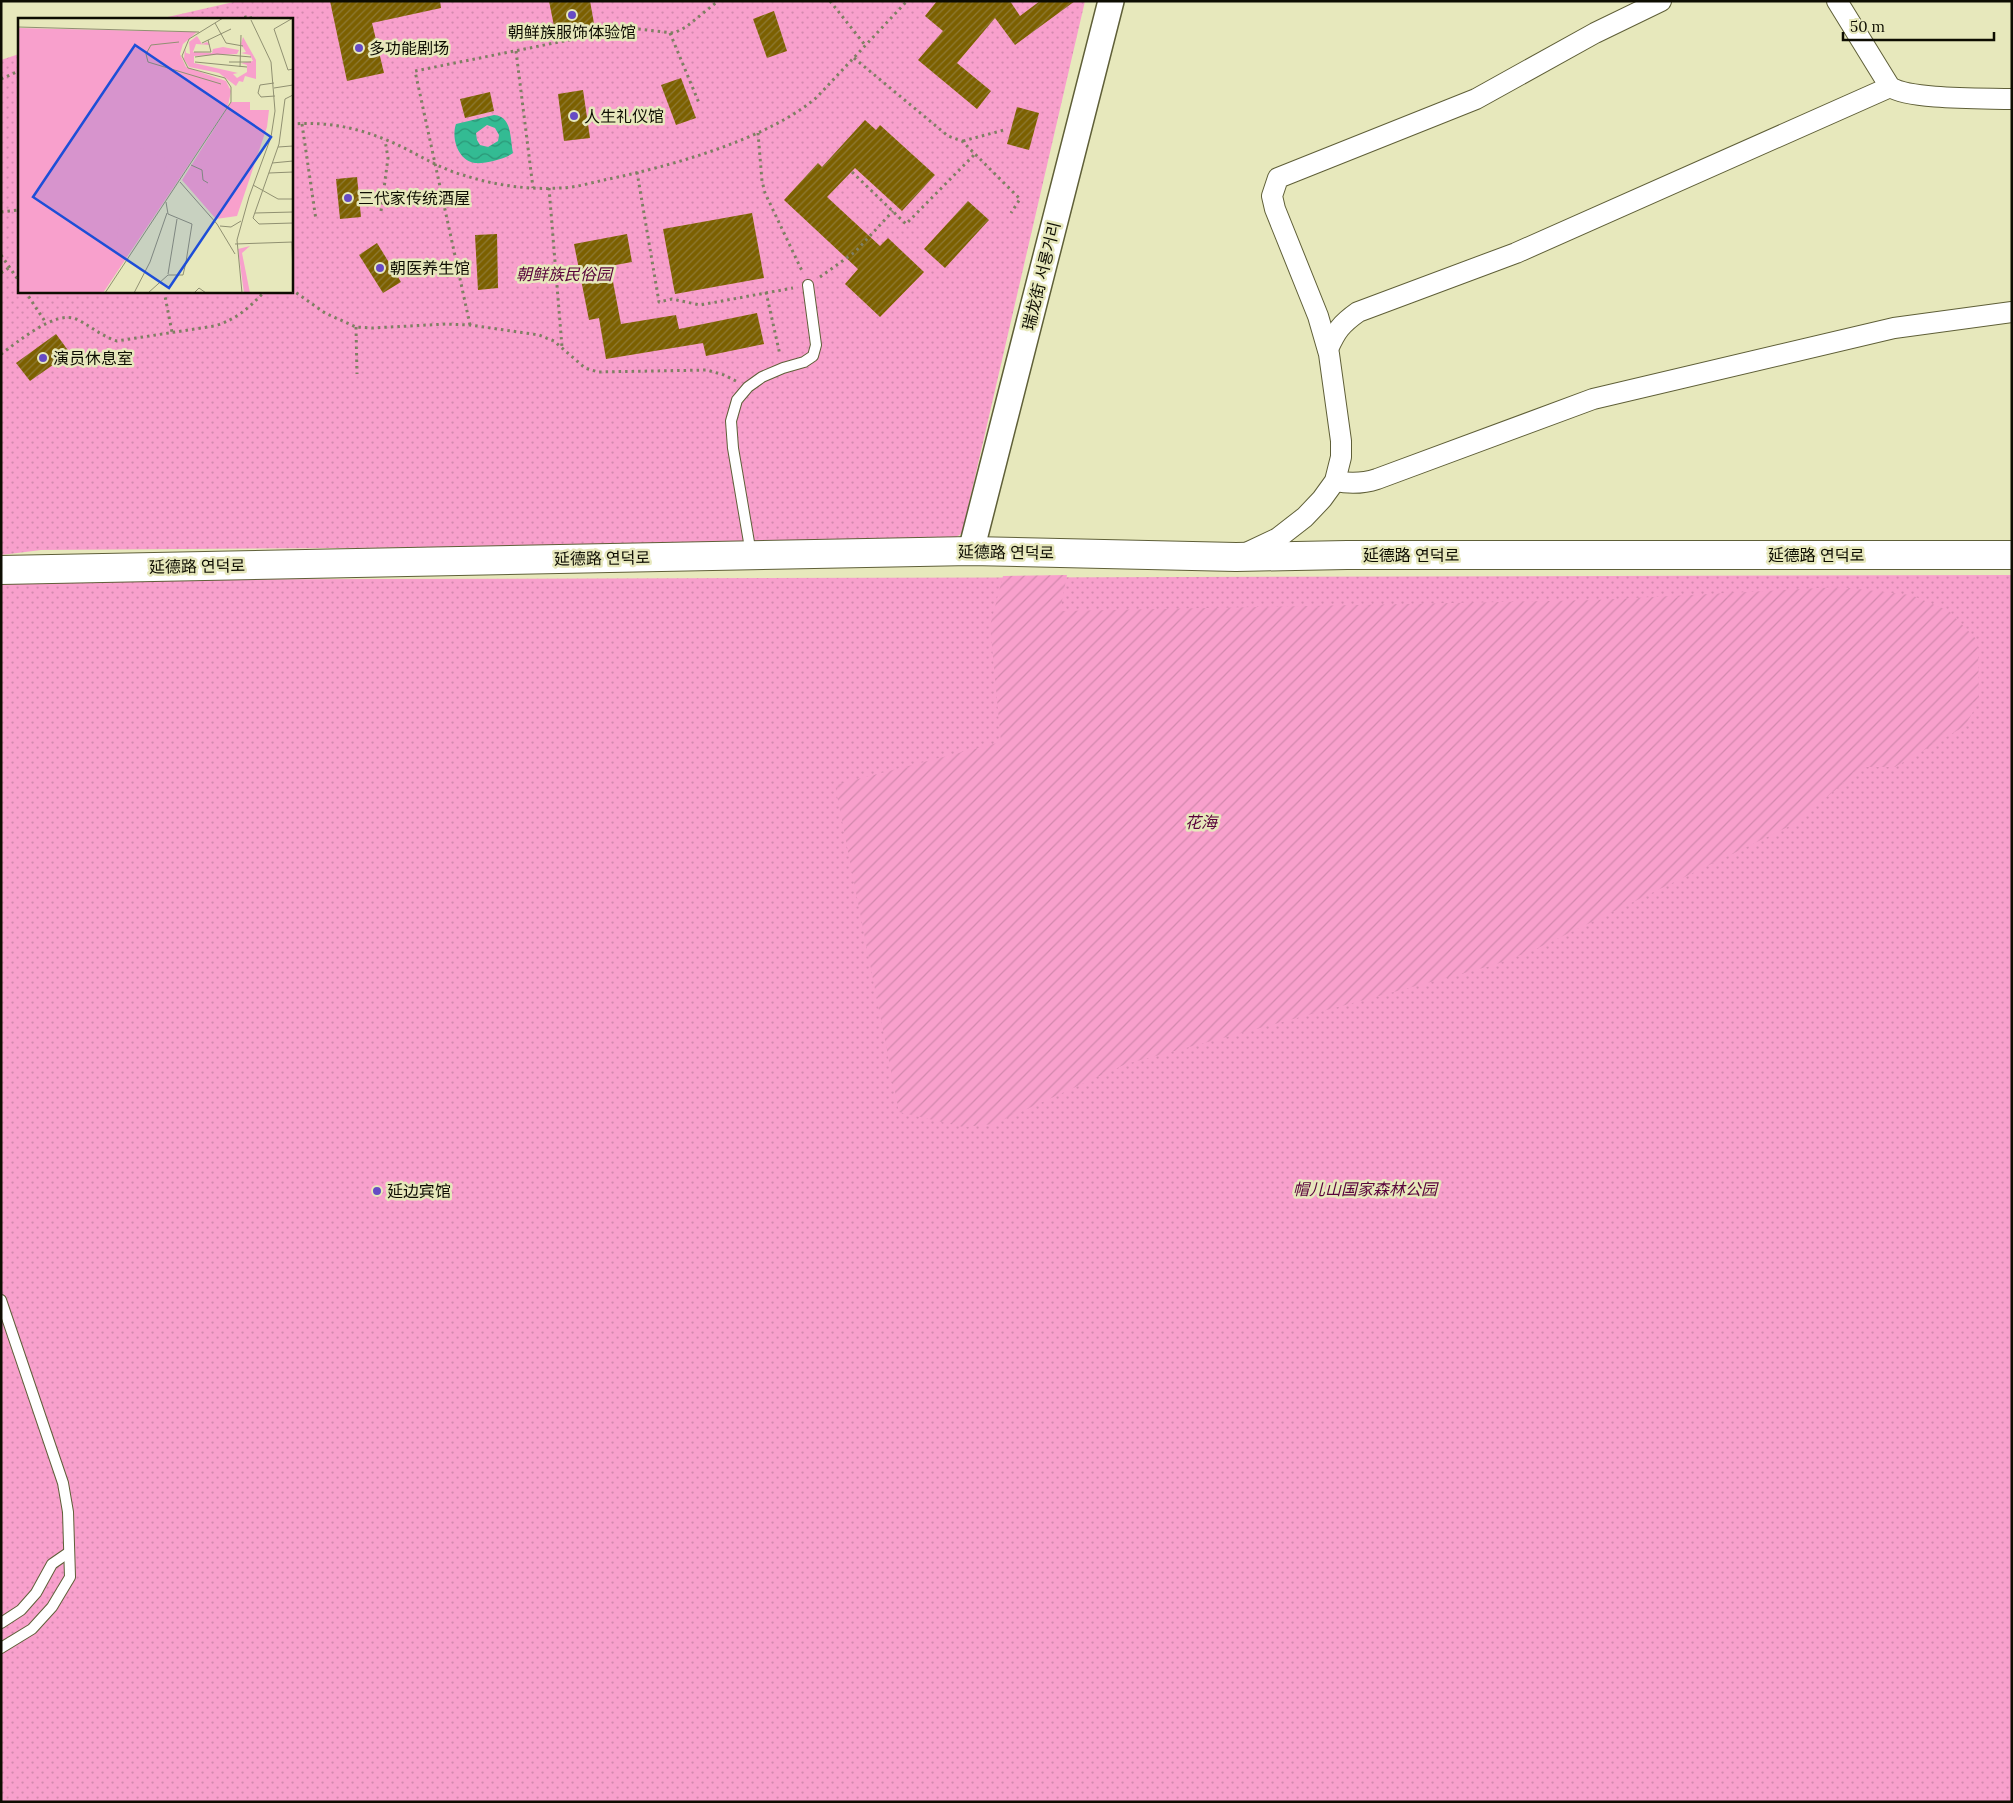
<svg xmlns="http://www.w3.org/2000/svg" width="2013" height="1803" viewBox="0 0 2013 1803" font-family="Lora,'Noto Sans SC','Noto Sans KR',serif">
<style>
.park{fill:url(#park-dots)}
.garden{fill:url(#garden-furrows)}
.water{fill:url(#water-waves);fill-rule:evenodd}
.building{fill:url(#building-hatch)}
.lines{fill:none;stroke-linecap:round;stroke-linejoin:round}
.service-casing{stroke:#5f5f38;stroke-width:12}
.minor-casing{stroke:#5f5f38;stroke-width:22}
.tertiary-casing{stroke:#5f5f38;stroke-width:28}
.secondary-casing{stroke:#5f5f38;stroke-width:30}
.path{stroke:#7f7f63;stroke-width:3;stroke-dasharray:2.5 4;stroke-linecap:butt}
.service{stroke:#fff;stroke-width:10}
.minor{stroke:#fff;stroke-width:20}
.tertiary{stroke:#fff;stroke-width:25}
.secondary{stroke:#fff;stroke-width:28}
.poi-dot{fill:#664bc4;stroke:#e7e8bc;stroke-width:2}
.labels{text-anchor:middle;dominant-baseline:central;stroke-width:5;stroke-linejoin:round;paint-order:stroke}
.poi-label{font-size:16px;fill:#0e0d02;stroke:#e7e8bc;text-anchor:start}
.park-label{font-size:16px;font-style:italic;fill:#58013a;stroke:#e7e8bc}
.street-label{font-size:16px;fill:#0e0d02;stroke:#e7e8bc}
.inset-road{fill:none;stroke:#909072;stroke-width:1}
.view{fill:#1d4ed8;fill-opacity:0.15;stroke:#1d4ed8;stroke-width:2.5}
.inset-edge{fill:none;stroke:#0e0d02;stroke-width:2.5}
</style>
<defs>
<pattern id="park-dots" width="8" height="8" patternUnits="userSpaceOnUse" patternTransform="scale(1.25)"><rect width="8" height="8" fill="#f8a0cc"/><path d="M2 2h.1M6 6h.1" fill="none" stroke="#d389ae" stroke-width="1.8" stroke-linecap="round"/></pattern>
<pattern id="garden-furrows" width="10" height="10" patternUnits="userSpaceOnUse" patternTransform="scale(1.25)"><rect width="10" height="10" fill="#f8a0cc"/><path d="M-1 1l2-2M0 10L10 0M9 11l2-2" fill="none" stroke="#d389ae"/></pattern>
<pattern id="water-waves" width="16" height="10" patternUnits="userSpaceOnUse" patternTransform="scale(1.25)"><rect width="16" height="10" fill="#33bb93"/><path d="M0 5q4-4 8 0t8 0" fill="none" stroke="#2a9676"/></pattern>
<pattern id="building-hatch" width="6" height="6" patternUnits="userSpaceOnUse" patternTransform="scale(1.25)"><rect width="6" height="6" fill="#7c6000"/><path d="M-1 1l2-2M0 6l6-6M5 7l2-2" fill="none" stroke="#8e7a36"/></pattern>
</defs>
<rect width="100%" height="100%" fill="#e7e8bc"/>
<!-- park -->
<g class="park">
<path d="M238 1H1085L962 533 947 544 41 550 1 555V60L19 54V291H291V19H159Z"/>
<path d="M2012 575V1802H1V580Z"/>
</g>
<!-- garden -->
<path class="garden" d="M1067 575 1060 611 1596 600 1840 587 1911 595 1949 611 1978 641 1979 701 1965 726 1895 767H1864L1792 825 1534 950 1494 965 1126 1064 994 1124 963 1127 899 1112 835 785 1001 742 990 626 1003 576Z"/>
<!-- water -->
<path class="water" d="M494 115C512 116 510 138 513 153 505 159 485 164 475 163 458 161 451 138 456 124ZM487 125 495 128 499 135 498 141 488 147 480 145 477 140 476 133Z"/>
<!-- building -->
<g class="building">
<path d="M330 1H440L441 8 372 23 384 73 347 81Z"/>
<path d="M549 1H590L595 29 556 36Z"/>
<path d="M937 1H1010L1020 16 1040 1H1075L1015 45 995 18 957 63 991 91 977 109 918 60 943 31 925 16Z"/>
<path d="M774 11 787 51 767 58 753 19Z"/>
<path d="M681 78 696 118 676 125 661 85Z"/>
<path d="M583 90 590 138 564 141 558 94Z"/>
<path d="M490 92 494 111 465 118 460 99Z"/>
<path d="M1017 107 1039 113 1029 150 1007 144Z"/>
<path d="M865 120 876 130 880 125 935 175 902 211 855 168 827 197 880 246 888 238 924 272 880 317 845 284 858 269 784 200 818 163 822 167Z"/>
<path d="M357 177 361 217 340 219 336 179Z"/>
<path d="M968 201 989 220 945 268 924 249Z"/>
<path d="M752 213 764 278 675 294 663 229Z"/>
<path d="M497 234 498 288 478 290 475 235Z"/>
<path d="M627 234 632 262 610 266 621 324 676 315 679 329 757 313 764 344 706 356 703 343 606 359 599 318 589 320 574 244Z"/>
<path d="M377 243 401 282 383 293 359 255Z"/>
<path d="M56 334 70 353 30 381 16 363Z"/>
</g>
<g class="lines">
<!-- service casing -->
<g class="service-casing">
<g id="service">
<path d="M751 554 733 448 731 421 737 400 748 387 762 377 783 368 804 362 813 356 816 345 808 285"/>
<path d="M1 1300 63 1483 68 1512 70 1577 52 1607 32 1629 1 1648"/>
<path d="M1 1623 21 1610 36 1593 52 1564 68 1553"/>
</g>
</g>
<!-- minor casing -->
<g class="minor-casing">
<g id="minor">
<path d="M1837 1 1890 87C1911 100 1984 98 2012 99"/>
<path d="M1328 349C1336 331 1341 324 1358 312L1516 253 1890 87"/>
<path d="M1335 481C1350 484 1362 484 1377 479L1593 399 1894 328 2012 312"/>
<path d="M1242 555 1278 538 1305 517 1322 499 1335 481 1341 457V441L1329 354 1318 316 1275 209 1272 196 1278 178 1476 99 1595 33 1661 1"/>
</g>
</g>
<!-- tertiary casing -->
<g class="tertiary-casing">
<path id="tertiary" d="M971 551 1111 1"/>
</g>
<!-- secondary casing -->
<g class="secondary-casing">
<path id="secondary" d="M1 570 971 551 1236 557 1347 555H2012"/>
</g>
<!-- path -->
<g class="path">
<path d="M830 1 865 45"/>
<path d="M238 19 250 16 251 19"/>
<path d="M670 33 699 103"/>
<path d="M516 51 533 188"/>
<path d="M854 58 948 136 962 141 1020 199 1011 213"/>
<path d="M1 79 19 71"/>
<path d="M291 124C325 122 352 126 384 139 411 149 434 167 463 175 494 185 527 190 560 188 574 188 590 183 604 180 668 167 769 139 817 97L907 1"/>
<path d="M302 124 316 220"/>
<path d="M758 133 762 181 765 193 803 273"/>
<path d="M963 141 1004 130"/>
<path d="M637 172 659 302 672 299 700 305 793 288"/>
<path d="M852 172 906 224 975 154"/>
<path d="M549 188 562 347"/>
<path d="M381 211 388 158 385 140"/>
<path d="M1 212 19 210"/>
<path d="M1 255 19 281"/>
<path d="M1 273 10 267"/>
<path d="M820 277 855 252 893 211"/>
<path d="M291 289 325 313 356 327 372 328 446 324 470 325 539 335 554 341 585 368 598 372 707 370 724 375 736 381"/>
<path d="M25 291 46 323"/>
<path d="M164 291 172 332"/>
<path d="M766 292 780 355"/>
<path d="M470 325 415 71 629 28 674 33 686 27 718 1"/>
<path d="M356 327 357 374"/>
<path d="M1 354C18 342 55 310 76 319 91 326 101 336 117 341L214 326C236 320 249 308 265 291"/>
</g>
<!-- service -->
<use href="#service" class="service"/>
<!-- minor -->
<use href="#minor" class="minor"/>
<!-- tertiary -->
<use href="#tertiary" class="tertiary"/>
<!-- secondary -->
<use href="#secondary" class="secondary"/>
</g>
<!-- markers -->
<g class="poi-dot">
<circle cx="572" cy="15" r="5"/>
<circle cx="359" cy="48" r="5"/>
<circle cx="574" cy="116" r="5"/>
<circle cx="348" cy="198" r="5"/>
<circle cx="380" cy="268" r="5"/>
<circle cx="43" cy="358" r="5"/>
<circle cx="377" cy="1191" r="5"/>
</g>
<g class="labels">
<!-- poi labels -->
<g class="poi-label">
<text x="572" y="32" text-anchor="middle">朝鲜族服饰体验馆</text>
<text x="369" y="48">多功能剧场</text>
<text x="584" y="116">人生礼仪馆</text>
<text x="358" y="198">三代家传统酒屋</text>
<text x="390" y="268">朝医养生馆</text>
<text x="53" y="358">演员休息室</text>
<text x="387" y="1191">延边宾馆</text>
</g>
<!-- park labels -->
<g class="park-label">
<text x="564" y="274">朝鲜族民俗园</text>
<text x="1201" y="822">花海</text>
<text x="1365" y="1189">帽儿山国家森林公园</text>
</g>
<!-- street labels -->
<g class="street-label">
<text transform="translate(1041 276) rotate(-76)">瑞龙街 서룡거리</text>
<text transform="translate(1006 552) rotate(1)">延德路 연덕로</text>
<text x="1411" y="555">延德路 연덕로</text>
<text x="1816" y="555">延德路 연덕로</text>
<text transform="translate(602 558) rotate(-1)">延德路 연덕로</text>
<text transform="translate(197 566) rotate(-1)">延德路 연덕로</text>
</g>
</g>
<!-- overview -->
<g transform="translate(18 18)">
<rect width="275" height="275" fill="#e7e8bc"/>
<path d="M232 228 224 235 232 275H226L220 231Z" fill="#f8a0cc"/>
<path d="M179 18 184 26 189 24 192 27 178 26 175 34 194 35 195 31 205 29 221 32 219 36 176 38V45L220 55 215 56 219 60 229 54V47L223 45 235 43 232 37 223 35 228 34 223 26 225 19 238 42V61L227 58 225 64 221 63 218 68 201 55 171 49 166 41 167 30 168 35 172 36 171 24Z" fill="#f8a0cc"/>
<path d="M0 10 179 14 165 26 162 36 168 49 208 63 213 73 210 88 85 275H0ZM213 84H232V92H251L249 109 219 198 198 201 164 162Z" fill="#f8a0cc"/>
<path d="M123 130 151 142 146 156 158 165 155 170 153 168 115 227 104 235 98 230 103 186 118 136Z" fill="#f8a0cc"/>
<path class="inset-road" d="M275 0 256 11 270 52 275 51M197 5 208 25 225 28M0 9 181 14M161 24 133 27 128 36 130 44 203 66M184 25 213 11M176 34H193L190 22M177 39 199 36 233 39M177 44 229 49M211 44H233M222 49 223 17M256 65 242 67 240 75 243 79 257 78M256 70 275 67M275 77 267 81 261 126 235 200 241 206 275 205M260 129 275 128M254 145 275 143M173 147 184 152 185 162 190 165M251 155 275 154M162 164 199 206 217 236M235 167 260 181H275M237 195 275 194M202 208 213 209 223 203M274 224 275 259M217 226 275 224M150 256 159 201M87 275 213 84V69L207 60 170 50 164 38 171 21 205 0M116 275 132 244 149 195M130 275 150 257H165L168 244 174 206 150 196 148 184M176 275 181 270 188 275M224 275 219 222 231 179 253 119 257 93 253 44 233 2"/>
<path class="view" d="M117 27 253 119 151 270 15 179Z"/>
<rect width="275" height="275" class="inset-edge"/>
</g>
<!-- border -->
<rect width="2013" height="1803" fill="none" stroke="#0e0d02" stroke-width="5"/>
<!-- scale -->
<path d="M1843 32v8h151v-8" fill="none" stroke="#0e0d02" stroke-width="2.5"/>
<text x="1850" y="32" font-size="15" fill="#0e0d02" stroke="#e7e8bc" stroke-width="4" paint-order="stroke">50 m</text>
</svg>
